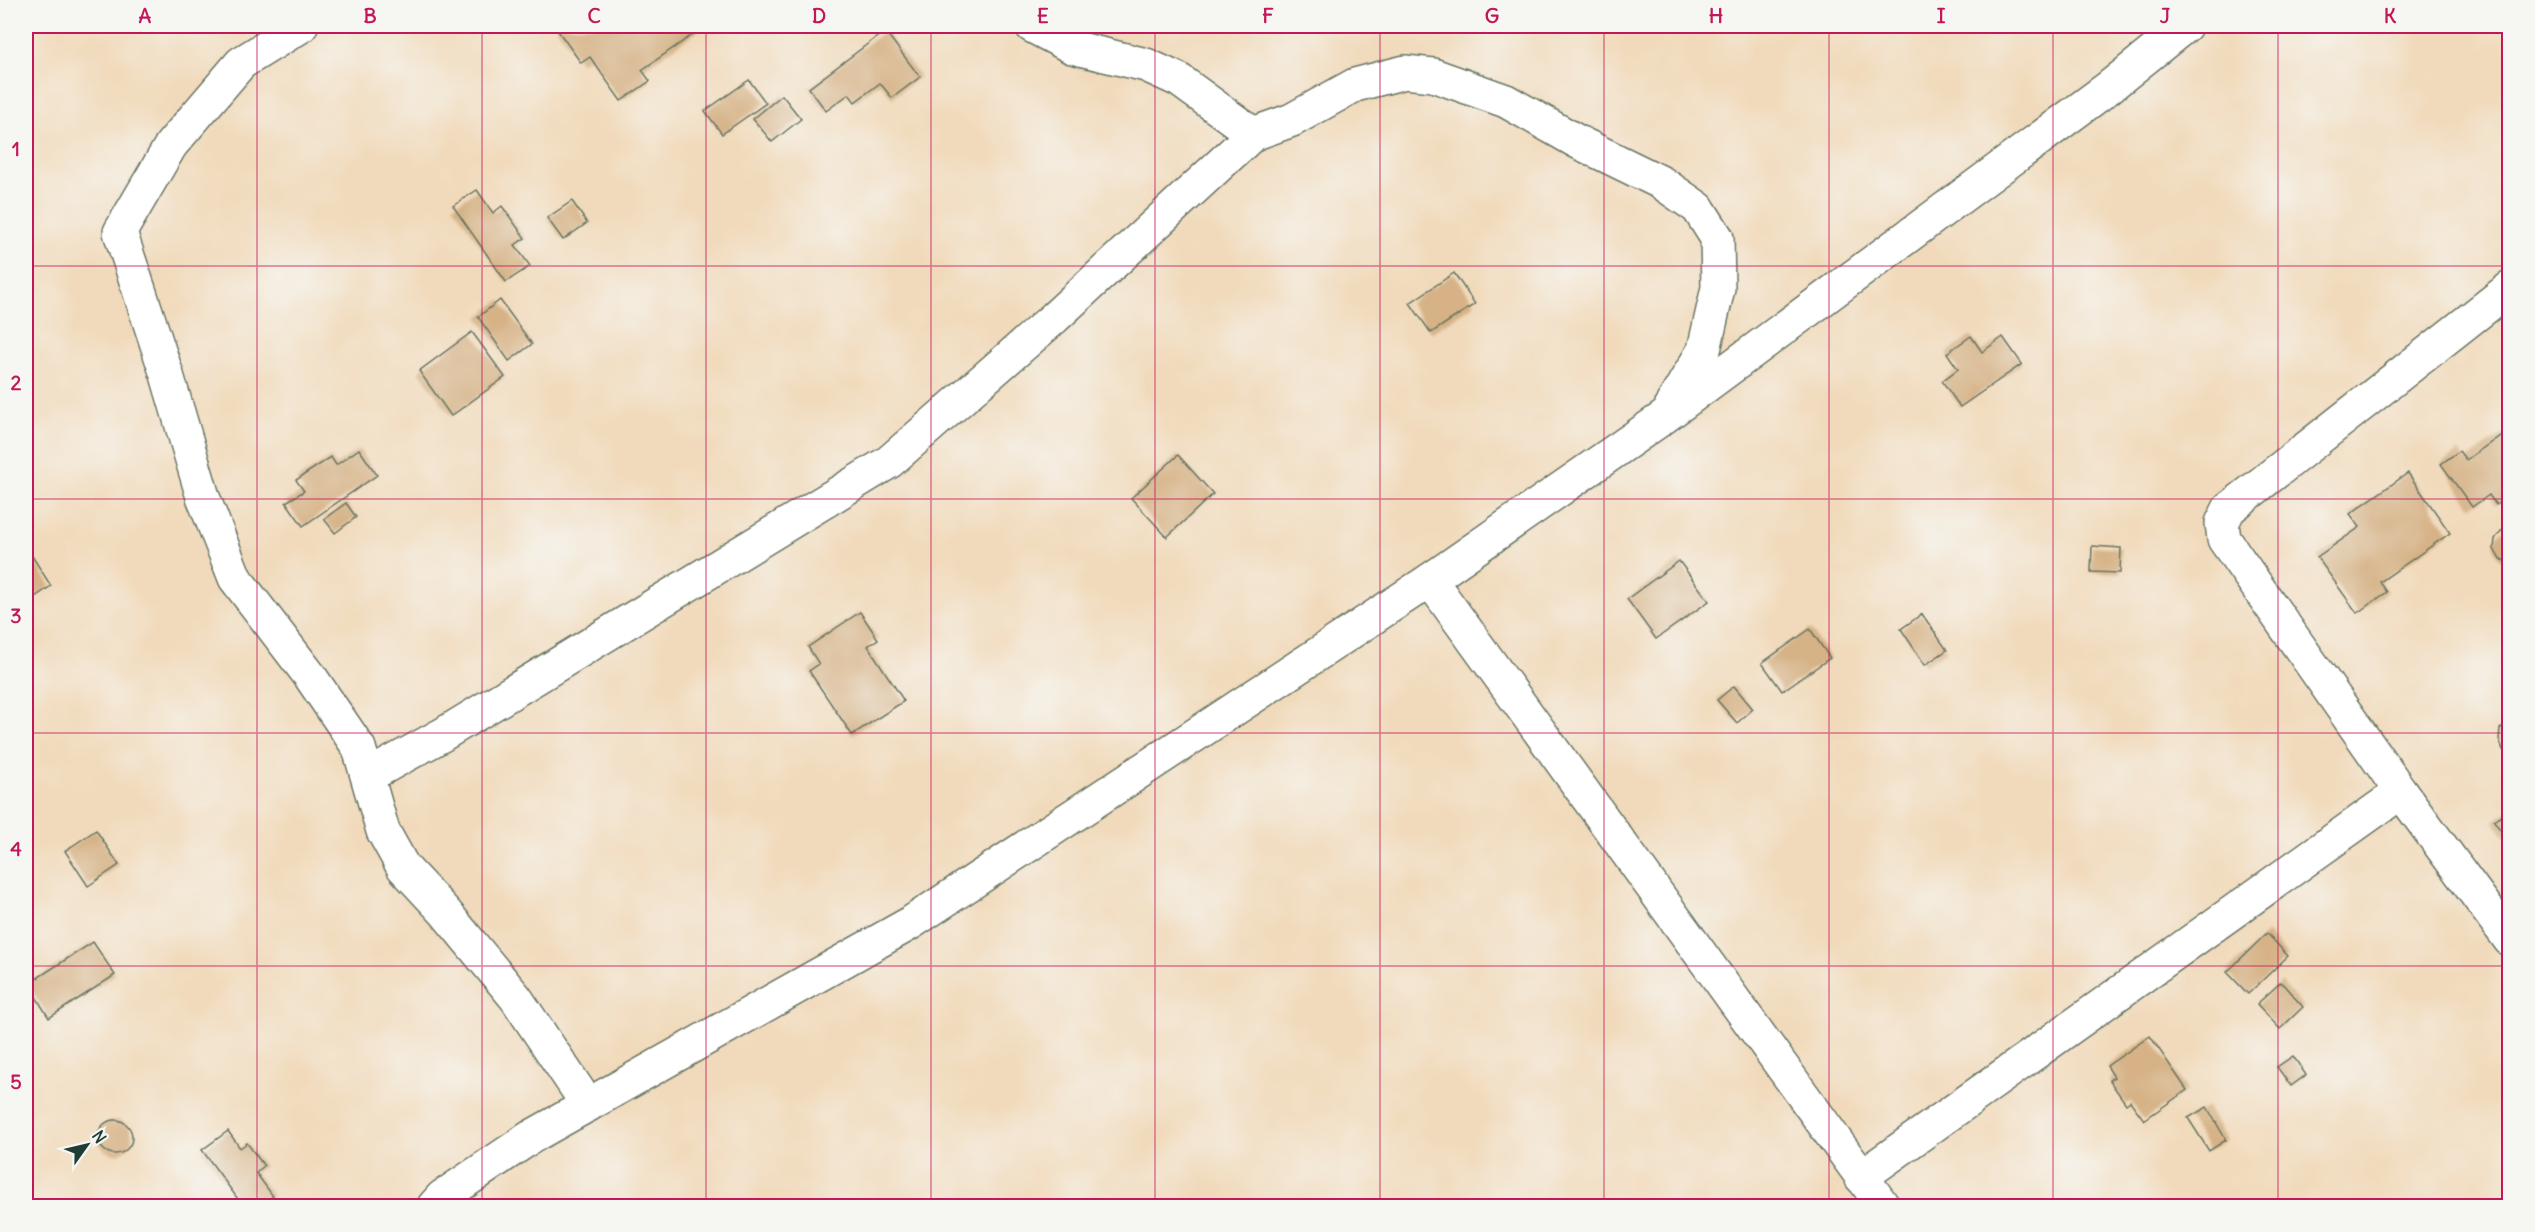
<svg xmlns="http://www.w3.org/2000/svg" width="2535" height="1232" viewBox="0 0 2535 1232" font-family="Delius,sans-serif">
<style>
.building{fill:#d6b286}
.lines{fill:none;stroke-linecap:round;stroke-linejoin:round}
.minor-casing{stroke:#687463;stroke-width:36}
.minor{stroke:#fff;stroke-width:33}
.grid{fill:none;stroke:#c2185b;stroke-width:1.5;stroke-opacity:0.55}
.neatline{fill:none;stroke:#c2185b;stroke-width:2}
.grid-label{font-size:20px;text-anchor:middle;font-weight:bold;fill:#c2185b}
</style>
<rect width="100%" height="100%" fill="#f6f6f2"/>
<filter id="ink" filterUnits="userSpaceOnUse"><feTurbulence type="fractalNoise" baseFrequency=".0167" numOctaves="2"/><feDisplacementMap in="SourceGraphic" scale="12" xChannelSelector="R" yChannelSelector="G"/><feConvolveMatrix kernelMatrix="1 2 1 2 8 2 1 2 1" color-interpolation-filters="sRGB"/></filter>
<filter id="wash" filterUnits="userSpaceOnUse"><feTurbulence type="fractalNoise" baseFrequency=".008" numOctaves="4" result="noise"/><feDisplacementMap in="SourceGraphic" scale="24" xChannelSelector="R" yChannelSelector="G"/><feGaussianBlur stdDeviation="1.35" result="paint"/><feColorMatrix in="noise" values="0 0 0 0 0 0 0 0 0 0 0 0 0 0 0 0 0 1.4 0 .05"/><feComposite in="paint" operator="in"/></filter>
<g filter="url(#wash)">
<rect width="100%" height="100%" fill="#f1dabb"/>
<g id="blocks">
<!-- building -->
<g class="building">
<path d="M560 26H705L642 70 650 81 621 101 590 57 581 63 556 28Z"/>
<path d="M885 31 920 77 892 98 880 83 855 102 849 94 826 111 809 88Z"/>
<path d="M749 80 766 103 722 134 705 111Z"/>
<path d="M782 95 801 119 772 142 753 119Z"/>
<path d="M477 190 493 213 502 206 525 238 515 245 530 266 506 282 453 206Z"/>
<path d="M572 201 587 223 563 240 547 218Z"/>
<path d="M1454 273 1475 304 1431 333 1410 303Z"/>
<path d="M500 300 532 344 509 361 478 317Z"/>
<path d="M472 332 505 377 451 416 419 371Z"/>
<path d="M1971 336 1982 352 2003 337 2022 364 1960 407 1942 381 1958 369 1947 353Z"/>
<path d="M2510 429V504L2505 497 2496 505 2489 495 2472 507 2441 464 2459 451 2466 460Z"/>
<path d="M359 449 377 475 303 526 286 502 304 491 296 480 331 457 336 465Z"/>
<path d="M1178 455 1213 494 1167 537 1131 498Z"/>
<path d="M2408 473 2450 533 2380 582 2387 592 2357 613 2317 557 2360 527 2350 514Z"/>
<path d="M346 503 356 517 335 533 324 519Z"/>
<path d="M2510 527V564L2499 558 2494 549 2495 539 2501 531Z"/>
<path d="M2092 546 2121 548 2120 573 2091 572Z"/>
<path d="M32 556 51 586 26 603V561Z"/>
<path d="M1679 561 1709 601 1656 639 1627 599Z"/>
<path d="M860 612 878 639 868 646 904 701 852 735 809 671 819 664 808 647Z"/>
<path d="M1922 614 1947 650 1925 665 1901 629Z"/>
<path d="M1810 629 1830 658 1782 691 1762 663Z"/>
<path d="M1734 686 1753 709 1737 723 1717 700Z"/>
<path d="M2510 719V755L2503 750 2499 739 2500 729Z"/>
<path d="M2510 810V844L2494 821Z"/>
<path d="M96 830 119 865 88 886 65 851Z"/>
<path d="M2267 933 2288 956 2248 994 2227 972Z"/>
<path d="M93 942 115 975 49 1018 28 984Z"/>
<path d="M2281 982 2303 1007 2280 1029 2257 1004Z"/>
<path d="M2150 1036 2187 1090 2144 1120 2130 1101 2126 1104 2109 1080 2114 1077 2107 1066Z"/>
<path d="M2293 1056 2306 1075 2291 1086 2277 1067Z"/>
<path d="M2207 1107 2226 1140 2209 1151 2188 1118Z"/>
<circle cx="115" cy="1137" r="17"/>
<path d="M228 1131 240 1148 247 1143 264 1166 256 1173 273 1196 260 1206H243L202 1150Z"/>
</g>
</g>
</g>
<g filter="url(#ink)">
<use href="#blocks" fill-opacity="0" stroke="#687463" stroke-width="1.5"/>
<g class="lines">
<!-- minor casing -->
<g class="minor-casing">
<g id="minor">
<path d="M301 26 241 63 171 145 120 232 167 375 203 497 235 578 310 676 359 748 383 831 403 867 445 912 516 998 588 1105"/>
<path d="M1032 26 1072 47 1146 65 1179 80 1253 134"/>
<path d="M2510 288 2229 509 2222 523 2224 539 2401 792 2510 940"/>
<path d="M1430 580 1883 1206"/>
<path d="M368 776 442 735 889 462 1054 318 1253 134 1292 120 1355 85 1405 72 1433 75 1506 101 1578 142 1662 183 1698 208 1717 238 1718 288 1704 350 1672 404"/>
<path d="M1861 1177 2401 792"/>
<path d="M434 1206 442 1197 531 1137 909 924 1430 580 1664 417 2108 88 2185 26"/>
</g>
</g>
<!-- minor -->
<use href="#minor" class="minor"/>
</g>
</g>
<!-- grid -->
<path class="grid" d="M257 26V1206M482 26V1206M706 26V1206M931 26V1206M1155 26V1206M1380 26V1206M1604 26V1206M1829 26V1206M2053 26V1206M2278 26V1206M26 266H2510M26 499H2510M26 733H2510M26 966H2510"/>
<!-- margin -->
<rect width="2535" height="1232" fill="none" stroke="#f6f6f2" stroke-width="66"/>
<!-- north arrow -->
<g transform="translate(87 1145) rotate(56)" stroke="#f6f6f2" stroke-width="4.5" paint-order="stroke">
<path d="M0-4.5L10 22L0 15L-10 22Z" fill="#1f3d34"/>
<text y="-9" font-size="16" font-weight="bold" text-anchor="middle" fill="#1f3d34">N</text>
</g>
<rect x="33" y="33" width="2469" height="1166" class="neatline"/>
<g class="grid-label">
<text x="145" y="23">A</text>
<text x="370" y="23">B</text>
<text x="594" y="23">C</text>
<text x="819" y="23">D</text>
<text x="1043" y="23">E</text>
<text x="1268" y="23">F</text>
<text x="1492" y="23">G</text>
<text x="1716" y="23">H</text>
<text x="1941" y="23">I</text>
<text x="2165" y="23">J</text>
<text x="2390" y="23">K</text>
<text x="16" y="156">1</text>
<text x="16" y="390">2</text>
<text x="16" y="623">3</text>
<text x="16" y="856">4</text>
<text x="16" y="1089">5</text>
</g>
</svg>
